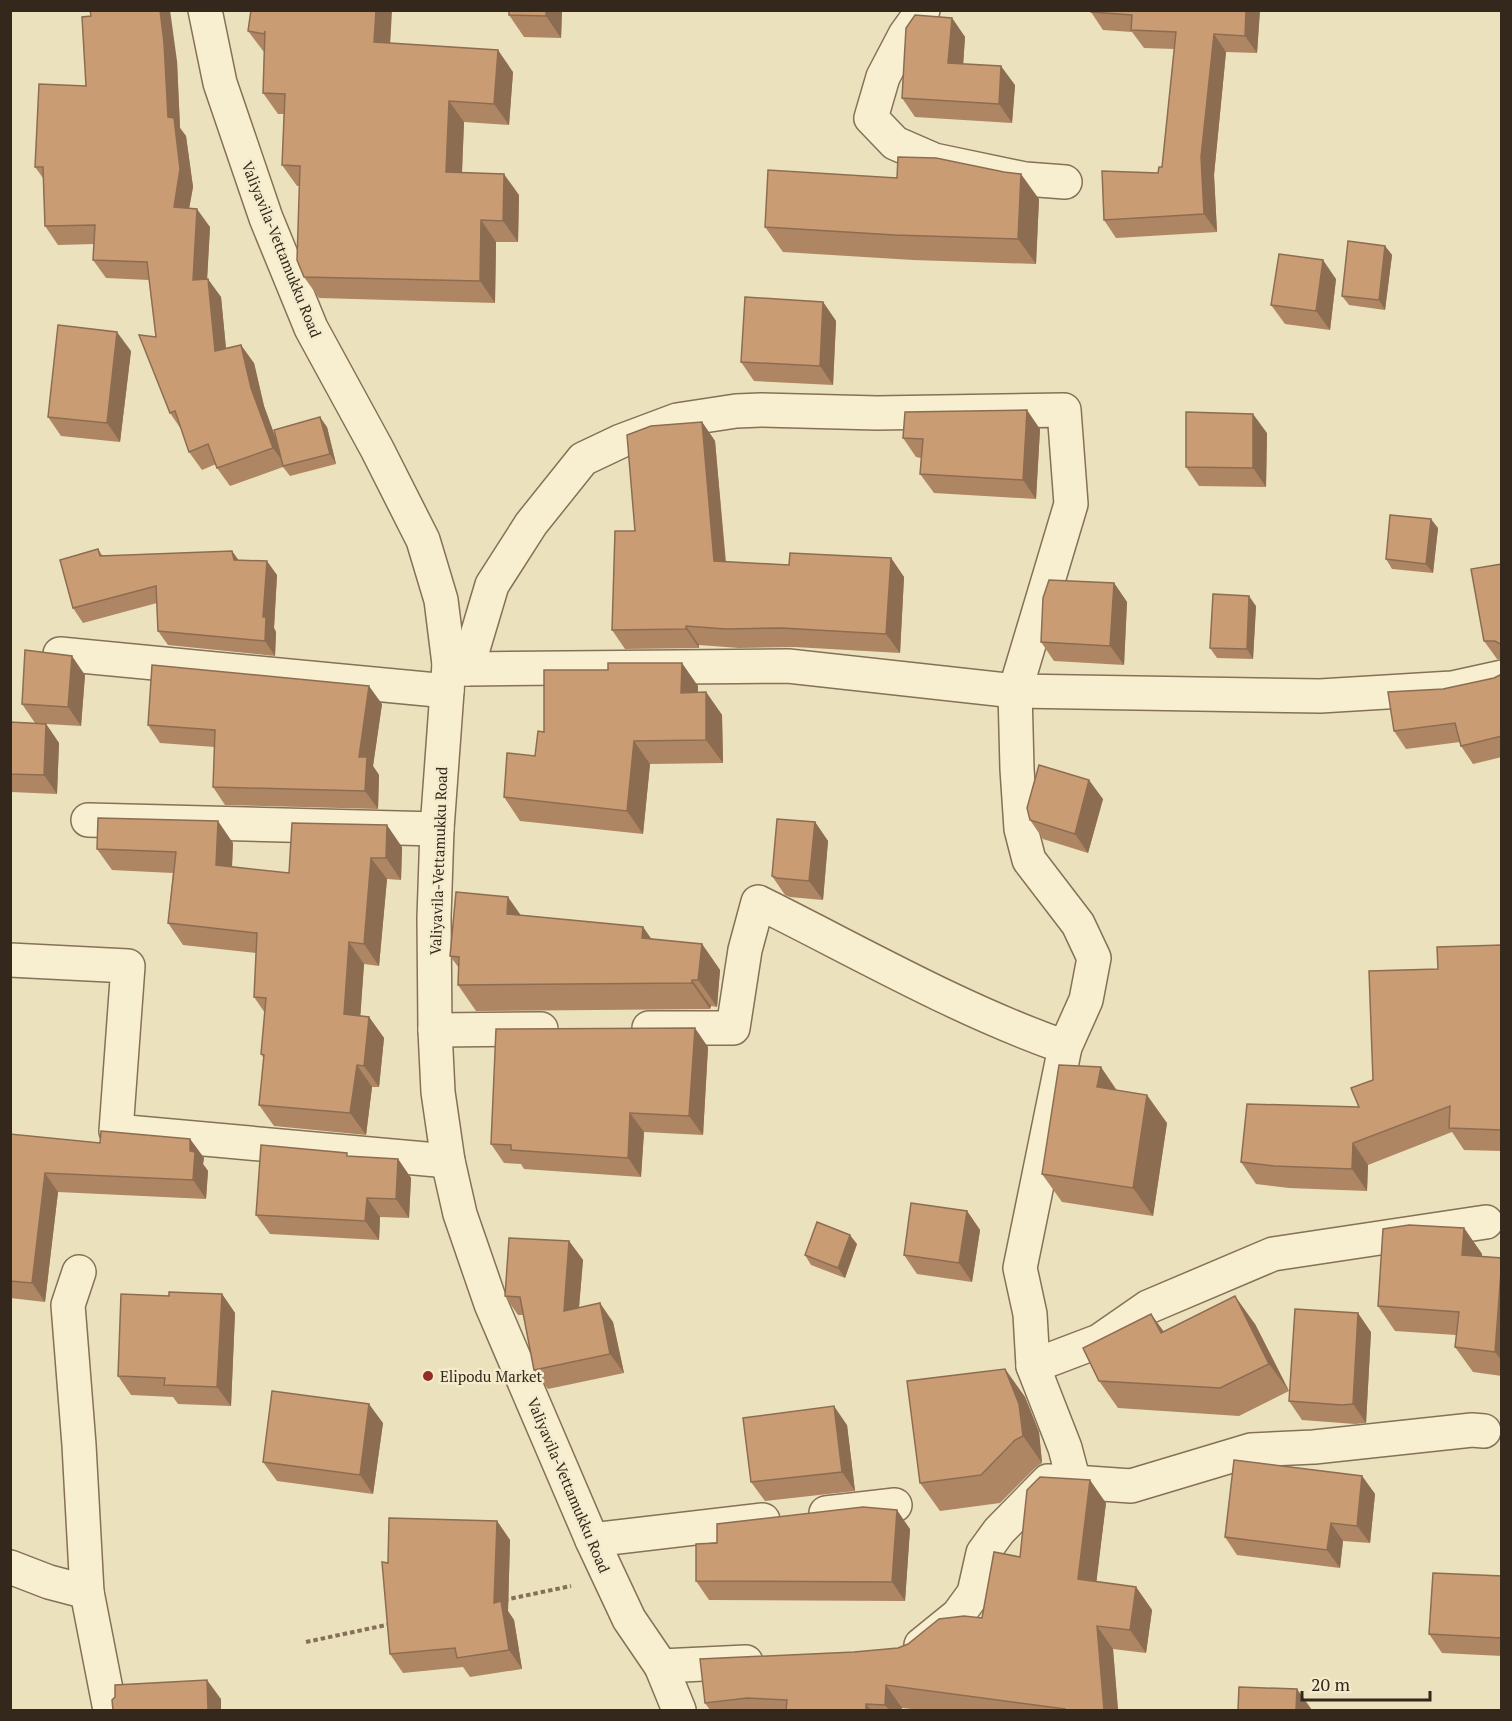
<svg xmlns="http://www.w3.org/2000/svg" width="1512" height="1721" viewBox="0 0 1512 1721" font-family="'PT Serif',serif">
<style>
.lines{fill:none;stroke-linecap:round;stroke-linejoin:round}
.minor-casing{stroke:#847157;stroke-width:36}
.tertiary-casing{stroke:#847157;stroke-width:36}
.path{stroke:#847157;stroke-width:4;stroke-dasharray:4.5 3;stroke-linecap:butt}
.minor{stroke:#f8eed0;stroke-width:33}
.tertiary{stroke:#f8eed0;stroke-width:33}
.wall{fill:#ae8664}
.shaded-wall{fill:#8d6d51}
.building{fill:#ca9c74;stroke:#8d6d51;stroke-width:1.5}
.poi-dot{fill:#912d28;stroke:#f4ebcc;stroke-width:2}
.labels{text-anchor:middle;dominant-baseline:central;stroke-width:5;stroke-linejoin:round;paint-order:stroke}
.street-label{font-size:15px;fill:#33281b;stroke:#f4ebcc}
.poi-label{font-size:15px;fill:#33281b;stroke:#f4ebcc;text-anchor:start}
</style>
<rect width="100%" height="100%" fill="#ece1bd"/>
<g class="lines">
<!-- minor casing -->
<g class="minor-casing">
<g id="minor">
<path d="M923 10 905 35 883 77 871 118 895 143 934 160 1025 179 1065 182"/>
<path d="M60 654 447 691"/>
<path d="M449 664 467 669 492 585 531 524 583 459 621 441 677 420 736 411 761 410 877 413 1064 410 1071 504 1015 691 1017 769 1021 829 1029 860 1078 924 1094 958 1086 1000 1065 1047 1020 1268 1030 1314 1033 1366"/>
<path d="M467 669 788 666 1015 691 1320 696 1452 688 1502 677"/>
<path d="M88 820 437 829"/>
<path d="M10 960 128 966 116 1131 448 1161"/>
<path d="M649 1028H733L745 950 758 902C859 952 959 1010 1065 1047"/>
<path d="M435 1030 541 1029"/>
<path d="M79 1272 68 1305 79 1445 87 1592 110 1710"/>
<path d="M1074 1482 1131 1486 1251 1450 1314 1447 1472 1430 1484 1431"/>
<path d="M826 1513 895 1505"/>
<path d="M592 1540 763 1520"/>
<path d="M10 1567 49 1582 87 1592"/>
<path d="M921 1645 958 1615 974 1593 983 1553 999 1531 1048 1481 1074 1482 1065 1448 1033 1366 1099 1341 1148 1307 1273 1254 1486 1222"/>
<path d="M661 1666 746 1662"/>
</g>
</g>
<!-- tertiary casing -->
<g class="tertiary-casing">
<path id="tertiary" d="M205 10 220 83 266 218 311 328 377 449 423 540 441 600 449 664 437 829 434 918 435 1030 438 1092 448 1161 460 1214 491 1304 592 1540 629 1619 661 1666 679 1710"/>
</g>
<!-- path -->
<g class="path">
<path d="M504 1600 571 1586"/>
<path d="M306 1642 391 1624"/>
</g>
<!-- minor -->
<use href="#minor" class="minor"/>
<!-- tertiary -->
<use href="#tertiary" class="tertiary"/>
</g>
<!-- wall -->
<g class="wall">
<path d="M251 10H391L390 43 513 72 509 125 464 122 462 173 519 195 518 242H496L495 303 319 298 304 277 299 186H297L282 165 284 114H278L263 93 264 52 248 31Z"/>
<path d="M509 10H562L561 38 524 37 509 15Z"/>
<path d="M1091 10H1260L1257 53 1226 52 1214 175 1217 232 1116 238 1104 220 1158 173 1162 167 1174 49 1144 48 1132 32 1103 30 1091 12Z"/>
<path d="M952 18 965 37 963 64 1015 85 1012 123 915 117 902 98Z"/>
<path d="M177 61 180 128 186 136 193 187 189 208 210 227 207 279 221 297 226 349 254 363 264 406 276 441 327 427 336 464 290 476 283 467 230 486 217 468 216 464 202 470 189 452 181 429 170 413 156 337 149 280 106 278 93 260 94 244 58 245 45 226 43 178 35 167 86 86Z"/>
<path d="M1039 199 1036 264 913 260 783 252 765 227Z"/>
<path d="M1385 246 1392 255 1385 310 1349 305 1342 296Z"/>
<path d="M1336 279 1330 330 1285 324 1271 305Z"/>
<path d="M823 302 836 321 833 385 754 381 741 362Z"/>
<path d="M131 351 120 442 61 436 48 417Z"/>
<path d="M702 422 715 441 726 562 789 565 891 558 904 577 900 653 795 647 739 648 699 645V648L625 649 612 630 635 531Z"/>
<path d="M1040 429 1036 499 934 493 920 474 921 458 916 457 903 438Z"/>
<path d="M1267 433 1266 487 1199 486 1186 467Z"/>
<path d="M1438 528 1433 573 1392 569 1386 559Z"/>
<path d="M98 549 102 555 238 560 277 575 274 628 276 632 275 656 168 645 158 631 157 603 83 623 73 608Z"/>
<path d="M1502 564V659H1497L1484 641Z"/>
<path d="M1114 583 1127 602 1124 665 1054 661 1041 642Z"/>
<path d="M1256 606 1253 659 1217 658 1210 648Z"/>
<path d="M1502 674V757L1473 764 1461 746 1460 742 1406 749 1394 731 1443 689 1494 678Z"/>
<path d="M85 675 81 726 46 724 59 743 57 794 11 792 10 722 35 723 22 704Z"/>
<path d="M698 686V692H706L722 715 723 763 650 764 643 834 520 821 504 797 535 756 544 732Z"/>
<path d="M382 704 373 766 379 775 378 809 225 805 213 787 215 747 160 743 148 725Z"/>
<path d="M1103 799 1088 853 1043 839 1030 820Z"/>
<path d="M815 822 828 841 823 900 790 897 785 895 772 876Z"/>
<path d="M233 843 232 867 289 873 402 847 401 880 387 879 379 966 364 964 360 1016 369 1017 384 1038 379 1087H372L366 1135 274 1126 259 1105 264 1059 261 1054 265 1013 254 997 256 953 183 945 168 923 173 873 112 870 97 849Z"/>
<path d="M521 915 643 927 651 939 702 944 720 970 717 1007 711 1006 710 1009 476 1011 458 985 459 968 450 956Z"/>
<path d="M1502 945V1151L1464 1150 1452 1132 1368 1165 1367 1191 1289 1188 1256 1184 1241 1162 1359 1107 1438 969Z"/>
<path d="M708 1047 703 1135 644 1132 641 1177 524 1169 521 1164 504 1163 491 1144Z"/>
<path d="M1117 1090 1167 1123 1153 1216 1062 1202 1042 1174Z"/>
<path d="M10 1134 100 1143 190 1139 204 1158 203 1164 208 1171 206 1199 58 1192 45 1302 10 1298Z"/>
<path d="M350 1157 398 1159 411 1178 409 1218 380 1217 379 1240 270 1234 256 1215Z"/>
<path d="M967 1211 980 1230 972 1282 917 1274 904 1255Z"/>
<path d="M1464 1228 1482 1254 1481 1257 1502 1258V1376L1473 1372 1455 1347 1456 1335 1395 1331 1378 1306Z"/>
<path d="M569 1241 583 1260 579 1308 613 1322 624 1373 548 1389 534 1370 523 1315H518L505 1296Z"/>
<path d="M857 1244 845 1278 811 1265 805 1255Z"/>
<path d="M222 1294 235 1313 231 1406 178 1404 173 1397 131 1395 118 1376 169 1296Z"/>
<path d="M1151 1314 1164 1332 1255 1324 1289 1391 1239 1416 1118 1408 1099 1381Z"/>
<path d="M1371 1332 1366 1423 1355 1424 1302 1420 1289 1401Z"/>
<path d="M1005 1369 1025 1397 1039 1432 1042 1463 1035 1468 1000 1503 940 1511 920 1483Z"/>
<path d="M383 1423 373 1494 277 1481 263 1462Z"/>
<path d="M847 1425 855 1491 765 1501 751 1482Z"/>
<path d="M1362 1476 1375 1494 1370 1543 1343 1541 1340 1568 1237 1555 1225 1537Z"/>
<path d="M1106 1503 1096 1582 1136 1587 1152 1610 1146 1653 1113 1649 1118 1710H921L902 1708V1710H710L705 1703 854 1652 898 1648 982 1618 1020 1557Z"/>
<path d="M497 1521 510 1540 508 1611 514 1620 522 1669 470 1677 463 1667 403 1673 390 1654 388 1563Z"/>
<path d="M910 1529 905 1601 709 1600 696 1581 717 1543Z"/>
<path d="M1502 1576V1656L1442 1653 1429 1634Z"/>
</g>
<!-- shaded-wall -->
<g class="shaded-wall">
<path d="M160 10H170L177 61 180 128 186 136 193 187 186 226 174 207 168 117Z"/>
<path d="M376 10 392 11 389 63 374 42Z"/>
<path d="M546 10H562L561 38 546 16Z"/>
<path d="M1246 10H1260L1257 53 1245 36Z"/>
<path d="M952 18 965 37 962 82 948 63Z"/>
<path d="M1214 34 1226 52 1214 175 1217 232 1204 214 1201 157Z"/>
<path d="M498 50 513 72 509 125 494 104Z"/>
<path d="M1001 66 1015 85 1012 123 999 104Z"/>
<path d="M449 101 464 122 461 194 446 172Z"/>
<path d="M504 174 519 195 518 242 503 221Z"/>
<path d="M1021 174 1039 199 1036 264 1018 239Z"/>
<path d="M197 209 210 227 206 299 193 280Z"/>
<path d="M481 220 496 242 495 303 480 281Z"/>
<path d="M1385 246 1392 255 1385 310 1379 300Z"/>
<path d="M1323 260 1336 279 1330 330 1316 311Z"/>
<path d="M208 279 221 297 228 369 215 351Z"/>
<path d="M823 302 836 321 833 385 820 366Z"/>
<path d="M117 332 131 351 120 442 107 423Z"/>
<path d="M241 345 254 363 264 406 286 466 273 448 251 388Z"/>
<path d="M1027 410 1040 429 1036 499 1023 480Z"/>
<path d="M1253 414 1267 433 1266 487 1253 468Z"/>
<path d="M320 417 327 427 336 464 330 454Z"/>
<path d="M702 422 715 441 727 580 714 561Z"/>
<path d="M1431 519 1438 528 1433 573 1426 564Z"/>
<path d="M232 551 243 566 234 560Z"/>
<path d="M891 558 904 577 900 653 886 634Z"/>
<path d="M267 561 277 575 274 628 276 632 275 656 265 641 263 617Z"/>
<path d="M1114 583 1127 602 1124 665 1110 646Z"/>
<path d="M1249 596 1256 606 1253 659 1247 649Z"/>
<path d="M686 626 699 645V648L686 629Z"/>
<path d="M72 656 85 675 81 726 68 707Z"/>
<path d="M682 663 698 686 697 716 681 693Z"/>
<path d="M369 686 382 704 373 766 379 775 378 809 365 791 359 757Z"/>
<path d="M706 692 722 715 723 763 706 740Z"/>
<path d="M46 724 59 743 57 794 44 775Z"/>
<path d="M634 741 650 764 643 834 627 811Z"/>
<path d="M1089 780 1103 799 1088 853 1075 834Z"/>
<path d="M218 821 233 843 231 887 216 865Z"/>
<path d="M815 822 828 841 823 900 809 881Z"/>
<path d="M387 825 402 847 401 880 386 858Z"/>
<path d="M371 858 387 879 379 966 364 944Z"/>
<path d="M508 897 527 924 507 914Z"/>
<path d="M643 927 662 954 642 938Z"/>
<path d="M349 942 364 964 359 1036 344 1014Z"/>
<path d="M702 944 720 970 717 1007 698 980Z"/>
<path d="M692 980 711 1006 710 1009 692 983Z"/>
<path d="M369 1017 384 1038 379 1087 364 1066Z"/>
<path d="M695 1028 708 1047 703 1135 689 1116Z"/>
<path d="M357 1065 372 1087 366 1135 350 1113Z"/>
<path d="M1101 1067 1120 1095 1097 1087Z"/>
<path d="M1147 1095 1167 1123 1153 1216 1133 1188Z"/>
<path d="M630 1113 644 1132 641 1177 628 1158Z"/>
<path d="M190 1139 204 1158 203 1164 208 1171 206 1199 193 1180 190 1151Z"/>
<path d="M1353 1143 1368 1165 1367 1191 1352 1169Z"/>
<path d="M398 1159 411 1178 409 1218 396 1199Z"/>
<path d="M45 1173 58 1192 45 1302 32 1283Z"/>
<path d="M367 1198 380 1217 379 1240 365 1221Z"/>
<path d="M967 1211 980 1230 972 1282 959 1263Z"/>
<path d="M1464 1228 1482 1254 1480 1280 1462 1255Z"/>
<path d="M850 1235 857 1244 845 1278 838 1268Z"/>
<path d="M569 1241 583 1260 577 1330 564 1311Z"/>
<path d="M1502 1262V1361L1495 1352Z"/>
<path d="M222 1294 235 1313 231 1406 217 1387Z"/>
<path d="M1235 1296 1255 1324 1289 1391 1269 1364Z"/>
<path d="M600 1303 613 1322 624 1373 610 1354Z"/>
<path d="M1358 1313 1371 1332 1366 1423 1353 1404Z"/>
<path d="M1151 1314 1171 1342 1161 1333Z"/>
<path d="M1005 1369 1025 1397 1039 1432 1042 1463 1023 1436Z"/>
<path d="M369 1404 383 1423 373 1494 360 1475Z"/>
<path d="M834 1406 847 1425 855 1491 842 1472Z"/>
<path d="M1362 1476 1375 1494 1370 1543 1357 1526Z"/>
<path d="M1090 1480 1106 1503 1094 1602 1078 1579Z"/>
<path d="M897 1510 910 1529 905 1601 892 1582Z"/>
<path d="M497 1521 510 1540 508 1611 514 1620 522 1669 509 1650 494 1603Z"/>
<path d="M1331 1523 1343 1541 1340 1568 1327 1550Z"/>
<path d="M1136 1587 1152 1610 1146 1653 1130 1630Z"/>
<path d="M1097 1626 1113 1649 1118 1710H1104Z"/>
<path d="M207 1680 221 1699V1710H208Z"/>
<path d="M886 1685 902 1708V1710H889L885 1705Z"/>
<path d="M1297 1689 1312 1710H1296Z"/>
<path d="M866 1704 871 1710H866Z"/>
</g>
<!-- building -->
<g class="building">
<path d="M90 10H160L164 43 168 117 174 118 180 169 174 207 197 209 193 280 208 279 215 351 241 345 251 388 273 448 217 468 208 444 189 452 175 411 170 413 139 335 156 337 147 262 93 260 95 225 45 226 43 167H35L39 84 86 86 82 17 91 16Z"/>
<path d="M251 10H376L374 42 498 50 494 104 449 101 446 172 504 174 503 221 481 220 480 281 304 277 297 260 300 166 282 165 285 94 263 93 265 31 264 34 248 31Z"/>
<path d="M509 10H546V16L509 15Z"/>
<path d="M1091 10H1246L1245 36 1214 34 1201 157 1204 214 1104 220 1102 171 1158 173 1159 167H1162L1176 32 1131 30 1132 15 1091 12Z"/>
<path d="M915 15 952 18 948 63 1001 66 999 104 902 98 906 28Z"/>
<path d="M898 157 936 158 1004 172 1021 174 1018 239 895 235 765 227 768 170 897 178Z"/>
<path d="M1348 241 1385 246 1379 300 1342 296Z"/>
<path d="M1279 254 1323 260 1316 311 1271 305Z"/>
<path d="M745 297 823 302 820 366 741 362Z"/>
<path d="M58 325 117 332 107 423 48 417Z"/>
<path d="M1027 410 1023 480 920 474 923 439 903 438 905 412Z"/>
<path d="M1186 412 1253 414V468L1186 467Z"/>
<path d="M320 417 330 454 283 466 274 430Z"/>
<path d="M702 422 714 561 789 565 790 553 891 558 886 634 782 628 726 629 686 626V629L612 630 615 531H635L627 435 651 426Z"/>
<path d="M1390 515 1431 519 1426 564 1386 559Z"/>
<path d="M98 549 100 556 232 551 234 560 267 561 263 617H266L265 641 158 631 156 586 73 608 60 560Z"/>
<path d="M1502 564V645L1495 641H1484L1471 569Z"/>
<path d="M1049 580 1114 583 1110 646 1041 642 1043 598Z"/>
<path d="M1213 594 1249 596 1247 649 1210 648Z"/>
<path d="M25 650 72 656 68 707 22 704Z"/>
<path d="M608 663H682L681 693 706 692V740L634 741 627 811 504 797 507 753 535 756 538 731 544 732V670H608Z"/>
<path d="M152 665 369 686 359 757H367L365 791 213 787 215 730 148 725Z"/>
<path d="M1502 674V736L1461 746 1455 723 1394 731 1388 692 1443 689 1494 678Z"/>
<path d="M10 722 46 724 44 775 10 774Z"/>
<path d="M1039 765 1089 780 1075 834 1030 820 1027 808Z"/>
<path d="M98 818 218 821 216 865 289 873 292 823 387 825 386 858H371L364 944 349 942 344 1014 369 1017 364 1066 357 1065 350 1113 259 1105 264 1055 261 1054 266 998 254 997 257 933 168 923 176 852 97 849Z"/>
<path d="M777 819 815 822 809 881 777 878 772 876Z"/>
<path d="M456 892 508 897 507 914 643 927 642 938 702 944 698 980H692V983L458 985 459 957 450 956Z"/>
<path d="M1502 945V1130L1449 1128 1450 1106 1353 1143 1352 1169 1274 1166 1241 1162 1247 1104 1359 1107 1351 1088 1373 1080 1369 971 1438 969 1437 947Z"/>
<path d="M695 1028 689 1116 630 1113 628 1158 511 1150V1145L491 1144 496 1029Z"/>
<path d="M1059 1065 1101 1067 1097 1087 1147 1095 1133 1188 1042 1174Z"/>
<path d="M101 1131 190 1139V1151L195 1152 193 1180 45 1173 32 1283 10 1281V1134L100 1143Z"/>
<path d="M261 1145 347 1153V1156L398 1159 396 1199 367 1198 365 1221 256 1215Z"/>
<path d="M911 1203 967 1211 959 1263 904 1255Z"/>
<path d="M817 1222 850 1235 838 1268 805 1255Z"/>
<path d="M1409 1225 1464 1228 1462 1255 1502 1258 1495 1352 1455 1347 1459 1312 1378 1306 1383 1229Z"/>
<path d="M509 1238 569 1241 564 1311 600 1303 610 1354 534 1370 520 1297 505 1296Z"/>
<path d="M169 1292 222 1294 217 1387 164 1385 165 1378 118 1376 121 1294 169 1296Z"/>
<path d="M1235 1296 1269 1364 1220 1388 1099 1381 1083 1348 1151 1314 1161 1333Z"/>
<path d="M1295 1309 1358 1313 1353 1404 1342 1405 1289 1401Z"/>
<path d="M1005 1369 1019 1404 1023 1436 1015 1440 981 1475 920 1483 907 1381Z"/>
<path d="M272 1391 369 1404 360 1475 263 1462Z"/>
<path d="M834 1406 842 1472 751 1482 743 1418Z"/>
<path d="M1234 1460 1362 1476 1357 1526 1331 1523 1327 1550 1225 1537Z"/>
<path d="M1040 1477 1090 1480 1078 1579 1136 1587 1130 1630 1097 1626 1104 1710H1065V1709L886 1685 885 1705 866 1704V1710H786L787 1700 747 1698 705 1703 700 1659 854 1652 898 1648 908 1644 939 1619 964 1616 982 1618 994 1552 1020 1557 1027 1490Z"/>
<path d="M863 1507 897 1510 892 1582 696 1581V1544L717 1543V1524Z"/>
<path d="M389 1518 497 1521 494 1603 501 1601 509 1650 457 1658 455 1648 390 1654 382 1562 388 1563Z"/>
<path d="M1433 1573 1502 1576V1638L1429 1634Z"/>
<path d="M207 1680 208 1710H113L112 1700 115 1697V1685Z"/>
<path d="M1239 1687 1297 1689 1296 1710H1238Z"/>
</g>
<!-- markers -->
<circle class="poi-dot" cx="428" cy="1376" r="6"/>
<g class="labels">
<!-- street labels -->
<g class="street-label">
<text transform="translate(282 249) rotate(68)">Valiyavila-Vettamukku Road</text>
<text transform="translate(438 861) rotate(-88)">Valiyavila-Vettamukku Road</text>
<text transform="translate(569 1485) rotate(67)">Valiyavila-Vettamukku Road</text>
</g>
<!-- poi labels -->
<g class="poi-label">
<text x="440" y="1376">Elipodu Market</text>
</g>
</g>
<!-- border -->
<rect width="1512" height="1721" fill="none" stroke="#33281b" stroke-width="24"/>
<!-- scale -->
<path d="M1302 1691v9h128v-9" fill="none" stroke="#33281b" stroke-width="3"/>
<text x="1311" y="1691" font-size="18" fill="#33281b" stroke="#f4ebcc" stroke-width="4.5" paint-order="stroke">20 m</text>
</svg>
